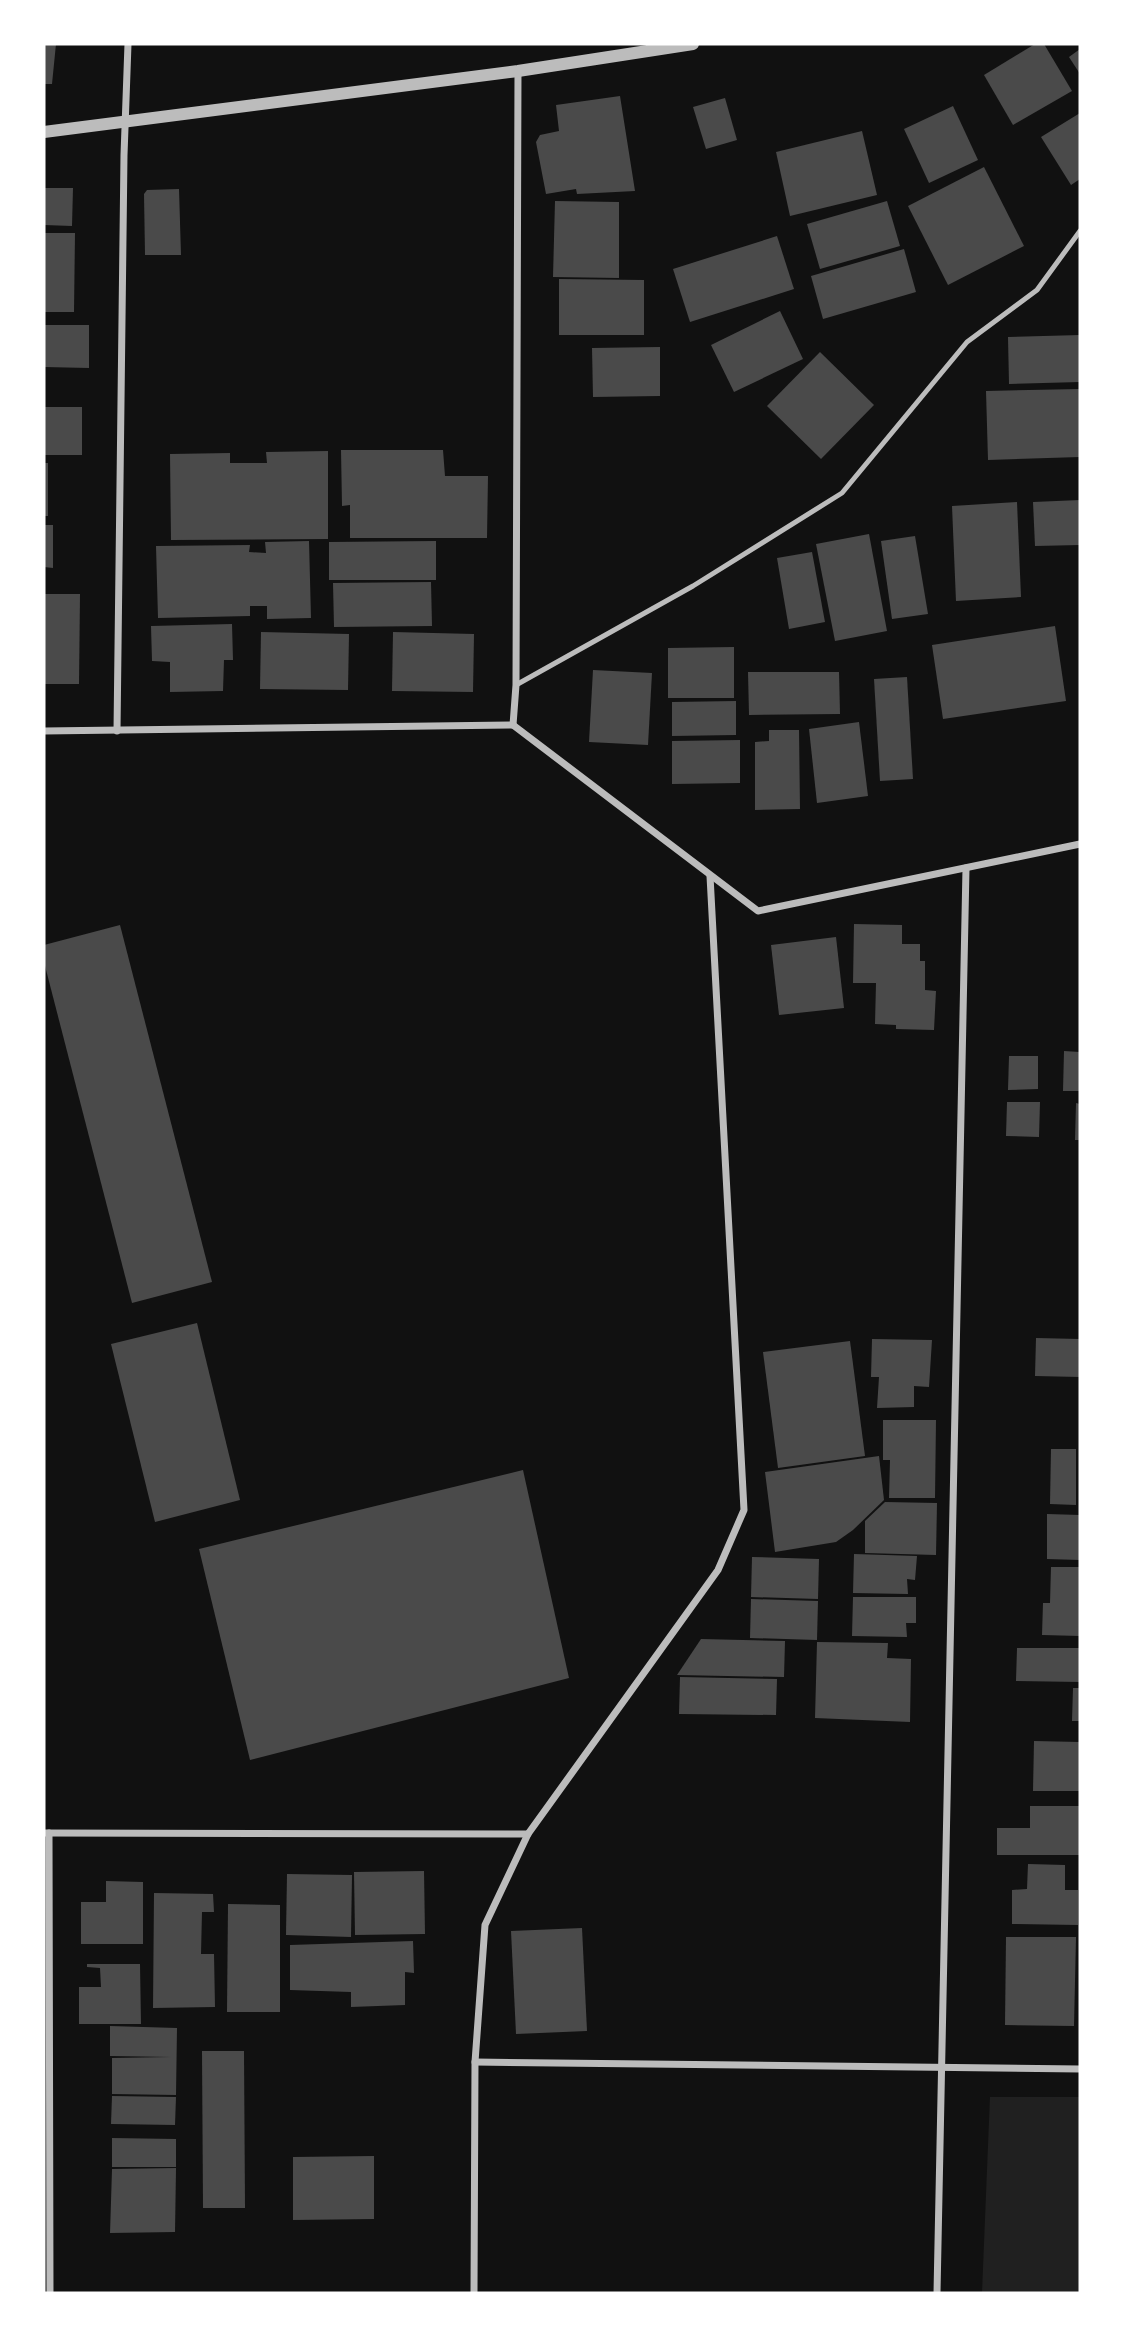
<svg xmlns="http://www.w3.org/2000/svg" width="1124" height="2337" viewBox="0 0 1124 2337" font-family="'DM Sans',sans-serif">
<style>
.green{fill:#202020}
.building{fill:#4a4a4a}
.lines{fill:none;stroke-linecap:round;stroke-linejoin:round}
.service{stroke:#bcbcbc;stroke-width:5}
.minor{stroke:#bcbcbc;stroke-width:7}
.tertiary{stroke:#bcbcbc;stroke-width:12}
</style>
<rect width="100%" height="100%" fill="#111"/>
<!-- green -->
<path class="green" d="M990 2097H1080V2293H982Z"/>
<!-- building -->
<g class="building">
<path d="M44 44H56L52 84H44Z"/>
<path d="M1035 44H1044L1072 91 1013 125 984 75Z"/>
<path d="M1080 49V74L1069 57Z"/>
<path d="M620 96 635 191 577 194 576 189 546 194 536 142 540 135 559 131 556 105Z"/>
<path d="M725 98 737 140 706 149 693 107Z"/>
<path d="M953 106 978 160 929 183 904 129Z"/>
<path d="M1080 113V179L1071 185 1041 137Z"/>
<path d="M862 131 877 195 790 216 776 152Z"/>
<path d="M984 167 1024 246 948 285 908 206Z"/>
<path d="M44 188H73L72 226 44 225Z"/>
<path d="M179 189 181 255H145L144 194 147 190Z"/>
<path d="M555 201 619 202V278L553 277Z"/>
<path d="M887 201 900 246 820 269 807 224Z"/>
<path d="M44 233H75L74 312H44Z"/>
<path d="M777 236 794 289 690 322 673 269Z"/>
<path d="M904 249 916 292 823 319 811 276Z"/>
<path d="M559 279 644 280V335H559Z"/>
<path d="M780 311 803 359 734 392 711 345Z"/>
<path d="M44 325H89V368L44 367Z"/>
<path d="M1080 335V382L1009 384 1008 337Z"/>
<path d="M660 347V396L593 397 592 348Z"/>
<path d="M820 352 874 405 821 459 767 406Z"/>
<path d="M1080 389V457L988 460 986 391Z"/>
<rect x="44" y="407" width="38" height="48"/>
<path d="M341 450H443L445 476H488L487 538H350V505L342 506Z"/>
<path d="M328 451V539L171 540 170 454 230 453V463H267L266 452Z"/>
<rect x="44" y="463" width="4" height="53"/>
<path d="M1080 500V545L1035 546 1033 502Z"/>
<path d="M1017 502 1021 597 956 601 952 506Z"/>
<path d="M44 525H53V568L44 567Z"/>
<path d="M869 534 887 631 835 641 816 544Z"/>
<path d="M915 536 928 614 892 619 881 541Z"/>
<path d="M309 541 311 618 267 619V606H250V616L158 618 156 546 250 545 249 552 266 553 265 542Z"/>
<path d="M436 541V580H329V542Z"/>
<path d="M812 552 825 622 789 629 777 558Z"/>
<path d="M431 582 432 626 334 627 333 583Z"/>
<path d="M44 594H80L79 684H44Z"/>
<path d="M232 624 233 660H224L223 691 170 692V662L152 661 151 626Z"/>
<path d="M1055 626 1066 701 943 719 932 645Z"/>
<path d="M261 632 349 634 348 690 260 689Z"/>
<path d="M393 632 474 634 473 692 392 691Z"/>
<path d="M734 647V698H668V648Z"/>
<path d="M593 670 652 673 648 745 589 742Z"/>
<path d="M748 672H839L840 714 749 715Z"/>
<path d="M907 677 913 779 880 781 874 679Z"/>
<path d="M736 701V735L672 736V702Z"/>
<path d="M859 722 868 796 817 803 809 729Z"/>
<path d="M769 730H799L800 809 755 810V742L769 741Z"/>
<path d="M740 740V783L672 784V741Z"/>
<path d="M854 924 902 925V944H920V961H925V990L936 991 934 1030 896 1029V1025L875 1024 876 983H853Z"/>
<path d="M120 925 212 1282 132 1303 44 962V945Z"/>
<path d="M836 937 844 1008 779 1015 771 945Z"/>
<path d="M1064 1051 1080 1052V1091H1063Z"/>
<path d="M1009 1056H1038V1089L1008 1090Z"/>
<path d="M1007 1102H1040L1039 1137 1006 1136Z"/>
<path d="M1076 1103 1080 1104V1140H1075Z"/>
<path d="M197 1323 240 1500 155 1522 111 1344Z"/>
<path d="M1036 1338 1080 1339V1377L1035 1376Z"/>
<path d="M872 1339 932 1340 929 1387 914 1386V1407L877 1408 879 1377H871Z"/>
<path d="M850 1341 865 1456 778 1468 763 1352Z"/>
<path d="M883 1420H936L935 1498H889L890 1460H883Z"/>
<path d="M1051 1449H1076V1505L1050 1504Z"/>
<path d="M879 1456 884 1500 853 1530 836 1542 775 1552 765 1472Z"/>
<path d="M523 1470 569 1678 250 1760 199 1549Z"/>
<path d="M885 1502 937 1503 936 1555 865 1553V1521Z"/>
<path d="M1047 1514 1080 1515V1560L1047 1559Z"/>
<path d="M854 1554 917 1556 915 1580 907 1579 908 1594 853 1593Z"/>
<path d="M752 1557 819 1559 818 1599 751 1597Z"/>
<path d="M1051 1567H1080V1636L1042 1635 1043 1603H1050Z"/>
<path d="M853 1597H916V1623H906L907 1637 852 1636Z"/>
<path d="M751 1599 818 1601 817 1640 750 1638Z"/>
<path d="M701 1639 785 1641 784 1677 677 1675Z"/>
<path d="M817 1642 888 1643 887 1658 911 1659 910 1722 815 1718Z"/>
<path d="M1017 1648H1080V1682L1016 1681Z"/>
<path d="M680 1677 777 1679 776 1715 679 1714Z"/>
<path d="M1073 1688H1080V1721H1072Z"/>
<path d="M1034 1741 1080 1742V1791H1033Z"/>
<path d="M1030 1806H1080V1855H997V1828H1030Z"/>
<path d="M1028 1864 1065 1865V1890H1078V1925L1012 1924V1890L1027 1889Z"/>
<path d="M424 1871 425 1934 355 1935 354 1872Z"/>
<path d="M287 1874 352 1875 351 1937 286 1935Z"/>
<path d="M106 1881 143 1882V1944H81V1902H106Z"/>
<path d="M154 1893 213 1894 214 1912H202L201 1954H214L215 2007 153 2008Z"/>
<path d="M228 1904 280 1905V2012H227Z"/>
<path d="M582 1928 587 2031 516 2034 511 1931Z"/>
<path d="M1006 1937H1076L1074 2026 1005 2025Z"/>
<path d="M413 1941 414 1973 405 1972V2005L351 2007V1992L290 1990V1945Z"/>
<path d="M87 1964H140L141 2024H79V1987H101L100 1968 87 1967Z"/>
<path d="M110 2026 177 2028 176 2095 112 2094V2058L171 2057 110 2056Z"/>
<path d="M202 2051H244L245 2208H203Z"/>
<path d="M112 2096 176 2097 175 2125 111 2124Z"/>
<path d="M112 2138 176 2139V2167H112Z"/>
<path d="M374 2156V2219L293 2220V2157Z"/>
<path d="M176 2168 175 2232 110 2233 112 2169Z"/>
</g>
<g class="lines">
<!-- service -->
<path class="service" d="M516 685 693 586 842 493 967 342 1037 290 1080 231"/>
<!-- minor -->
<g class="minor">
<path d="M513 725 516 685 518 71"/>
<path d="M44 731 513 725 758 911 1080 844"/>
<path d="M117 731 124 155 128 44"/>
<path d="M44 1833 528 1834"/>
<path d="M49 1833 50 2293"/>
<path d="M475 2062 1080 2069"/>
<path d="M474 2293 475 2062 485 1925 528 1834 718 1570 744 1510 710 876"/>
<path d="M937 2293 966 868"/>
</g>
<!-- tertiary -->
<path class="tertiary" d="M44 132 518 71 693 44"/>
</g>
<!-- border -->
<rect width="1124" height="2337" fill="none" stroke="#ffffff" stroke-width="91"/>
</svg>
